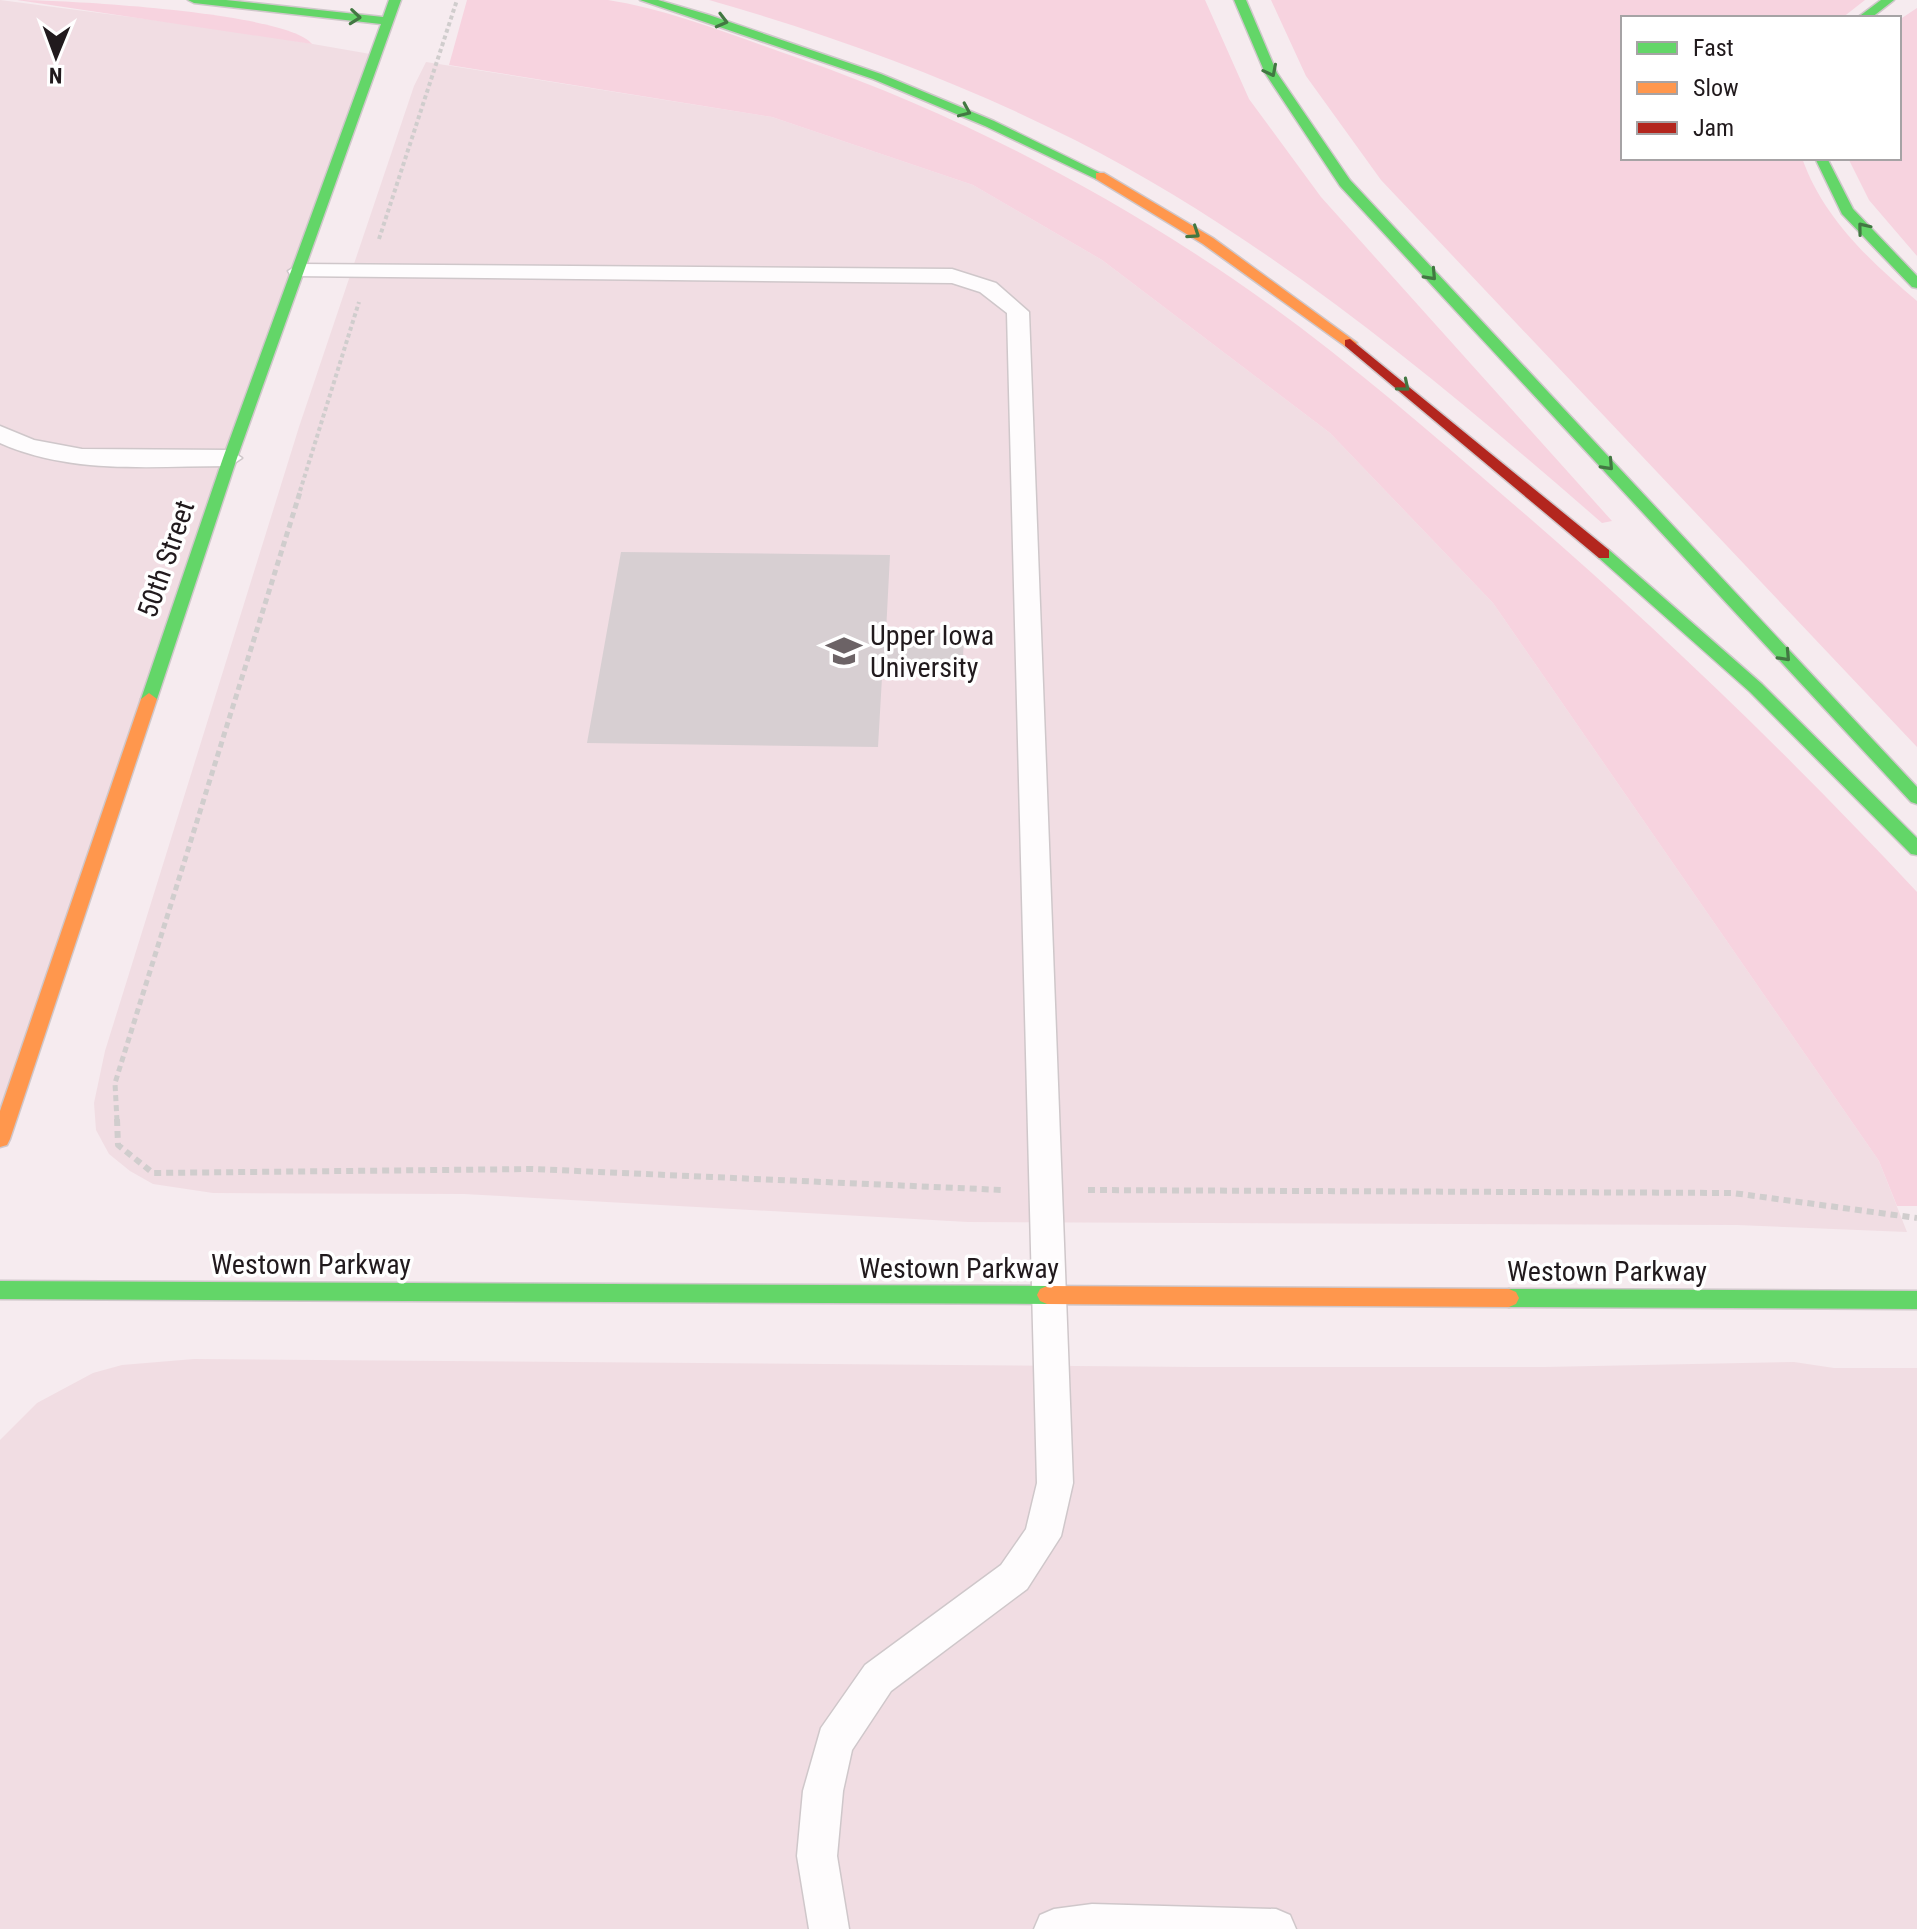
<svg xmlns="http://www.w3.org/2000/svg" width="1917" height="1929" viewBox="0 0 1917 1929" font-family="'Roboto Condensed',sans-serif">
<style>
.built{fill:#f1dde3}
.green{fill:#f7d3df}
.building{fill:#d7cfd2}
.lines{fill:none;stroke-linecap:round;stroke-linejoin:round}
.lane-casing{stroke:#cfc7ca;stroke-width:3}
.fast-casing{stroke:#cfc7ca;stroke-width:3}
.slow-casing{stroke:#cfc7ca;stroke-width:3}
.jam-casing{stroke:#cfc7ca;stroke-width:3}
.path-far2{stroke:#d0cdcd;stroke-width:4;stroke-dasharray:4 3;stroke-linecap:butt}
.path-far1{stroke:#d0cdcd;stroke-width:5;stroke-dasharray:6 4;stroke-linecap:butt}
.path{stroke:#d0cdcd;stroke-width:6;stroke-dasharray:7 5;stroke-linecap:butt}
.lane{fill:#fefcfd;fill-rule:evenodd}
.fast{fill:#63d668;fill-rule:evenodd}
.slow{fill:#ff974d;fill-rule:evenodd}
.jam{fill:#b3261e;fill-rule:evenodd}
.oneway{stroke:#427842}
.labels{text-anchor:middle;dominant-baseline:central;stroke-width:7;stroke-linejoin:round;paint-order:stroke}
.street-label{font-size:28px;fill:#211a1d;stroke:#fff}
.poi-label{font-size:28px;fill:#211a1d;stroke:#fff;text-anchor:start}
</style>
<rect width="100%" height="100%" fill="#f6ebef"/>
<!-- built -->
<g class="built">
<path d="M0 0 238 31 376 55 0 1137Z"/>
<path d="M426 62 772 117 973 185 1102 260 1330 433 1493 603 1879 1161 1907 1232 1737 1225 968 1222 464 1194 213 1193 153 1184 130 1171 109 1154 96 1130 94 1103 105 1051 299 427 414 86Z"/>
<path d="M194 1359 1196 1367H1544L1794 1362 1834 1368H1917V1929H0V1440L37 1403 93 1373 122 1365Z"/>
</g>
<!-- green -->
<g class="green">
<path d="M17 0C65 0 287 12 312 44Z"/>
<path d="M467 0C512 0 563 0 608 0 673 10 739 38 801 59 940 108 1070 173 1194 253 1305 324 1406 411 1505 497 1650 621 1787 753 1917 892V1206H1897L1879 1161 1493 603 1330 433 1102 260 973 185 772 117 449 65Z"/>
<path d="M709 0H1205L1249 99 1321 197 1612 521 1602 523C1439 381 1269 239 1075 140 958 81 835 36 709 0Z"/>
<path d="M1271 0H1865L1842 18H1623V158H1802C1823 218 1870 261 1917 301V747L1381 180 1306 76Z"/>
<path d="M1917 8V256L1869 200 1848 158H1899V20Z"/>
</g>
<!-- building -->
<path class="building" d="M621 552 890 555 886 632 964 633 963 660H883L878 747 587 743Z"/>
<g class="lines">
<!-- lane casing -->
<g class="lane-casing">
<g id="lane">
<path d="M299 264 952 269 996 283 1029 312 1073 1483 1061 1536 1027 1589 891 1691 852 1750 843 1791 837 1856 849 1929H809L797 1856 803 1791 821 1728 865 1665 1001 1565 1026 1529 1037 1483 1007 313 980 292 952 283 291 276 288 271Z"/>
<path d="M0 426 34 440 82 449 230 450 242 458 230 466C153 466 72 475 0 443Z"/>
<path d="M1092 1904 1276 1909 1290 1915 1296 1929H1034L1040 1915 1054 1909Z"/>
</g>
</g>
<!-- fast casing -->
<g class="fast-casing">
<g id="fast">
<path d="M188 0H226L383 17 389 0H401L237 458 157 699 149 705 141 699 223 458 381 24 194 3Z"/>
<path d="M640 0H658L709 15 881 74 994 121 1106 176 1096 179 985 126 873 79Z"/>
<path d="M1234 0H1246L1277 73 1350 180 1917 787V804L1911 802 1340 186 1265 73Z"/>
<path d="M1881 0H1894L1871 18H1857Z"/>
<path d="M1815 158H1827L1853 209 1917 276V288L1912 287 1842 214Z"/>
<path d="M1604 549 1609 550 1762 684 1917 838V855L1911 854 1750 692 1599 558 1596 554Z"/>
<path d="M0 1281 1047 1286 1054 1289 1057 1295 1054 1301 1047 1304 0 1299Z"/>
<path d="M1509 1289 1917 1291V1309L1509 1307 1502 1304 1499 1298 1502 1292Z"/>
</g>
</g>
<!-- slow casing -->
<g class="slow-casing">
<g id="slow">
<path d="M1096 173H1104L1213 238 1357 343 1355 346H1345L1203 244 1096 179Z"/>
<path d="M149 693 157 699 10 1139 7 1145 0 1147V1111L141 699Z"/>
<path d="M1047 1286 1509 1289 1516 1292 1519 1298 1516 1304 1509 1307 1047 1304 1040 1301 1037 1295 1040 1289Z"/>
</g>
</g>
<!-- jam casing -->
<g class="jam-casing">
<path id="jam" d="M1350 339 1609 550V558H1599L1345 346V340Z"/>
</g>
<!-- path-far2 -->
<g class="path-far2">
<path d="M379 239 457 0"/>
<path d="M300 491 359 302"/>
</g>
<!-- path-far1 -->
<path class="path-far1" d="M117 1121 115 1083 301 489"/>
<!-- path -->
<g class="path">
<path d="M117 1119 118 1145 153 1173 533 1169 1002 1190"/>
<path d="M1088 1190 1733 1193 1917 1218"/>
</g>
<!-- lane -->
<use href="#lane" class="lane"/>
<!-- fast -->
<use href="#fast" class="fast"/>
<!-- slow -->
<use href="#slow" class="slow"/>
<!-- jam -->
<use href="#jam" class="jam"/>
</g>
<!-- one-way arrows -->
<defs><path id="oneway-chevron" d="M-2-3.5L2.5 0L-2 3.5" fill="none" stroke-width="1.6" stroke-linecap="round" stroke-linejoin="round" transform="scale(2)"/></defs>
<g class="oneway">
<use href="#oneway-chevron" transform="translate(355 17) rotate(6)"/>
<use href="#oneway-chevron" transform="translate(722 21) rotate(15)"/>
<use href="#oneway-chevron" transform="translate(1271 71) rotate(63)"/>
<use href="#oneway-chevron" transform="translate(965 111) rotate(24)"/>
<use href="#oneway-chevron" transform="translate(1863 228) rotate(-129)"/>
<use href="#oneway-chevron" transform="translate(1194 233) rotate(34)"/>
<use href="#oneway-chevron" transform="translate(1431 275) rotate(47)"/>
<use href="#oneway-chevron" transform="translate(1404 386) rotate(40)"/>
<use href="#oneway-chevron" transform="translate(1608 465) rotate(47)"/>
<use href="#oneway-chevron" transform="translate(1785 656) rotate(47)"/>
</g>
<!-- icons -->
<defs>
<g id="university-bare" transform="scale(2.76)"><path d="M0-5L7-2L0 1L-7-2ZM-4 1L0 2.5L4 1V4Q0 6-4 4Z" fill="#6c6366" stroke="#fff" stroke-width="2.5" paint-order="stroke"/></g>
</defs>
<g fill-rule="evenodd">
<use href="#university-bare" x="844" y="651"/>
</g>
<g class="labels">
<!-- street labels -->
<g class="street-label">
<text transform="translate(166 559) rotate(-71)">50th Street</text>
<text x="311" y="1264">Westown Parkway</text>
<text x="959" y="1268">Westown Parkway</text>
<text x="1607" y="1271">Westown Parkway</text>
</g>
<!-- poi labels -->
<g class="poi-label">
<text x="870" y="635">Upper Iowa<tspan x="870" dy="32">University</tspan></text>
</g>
</g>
<!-- legend -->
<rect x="1621" y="16" width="280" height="144" fill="#ffffff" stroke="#a6a3a5" stroke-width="2"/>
<rect x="1637" y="42" width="40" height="12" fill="#63d668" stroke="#a6a3a5" stroke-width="2"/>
<text x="1693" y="56" font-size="24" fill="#211a1d">Fast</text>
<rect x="1637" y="82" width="40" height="12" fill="#ff974d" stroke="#a6a3a5" stroke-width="2"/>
<text x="1693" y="96" font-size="24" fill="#211a1d">Slow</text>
<rect x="1637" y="122" width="40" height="12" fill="#b3261e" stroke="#a6a3a5" stroke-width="2"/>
<text x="1693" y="136" font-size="24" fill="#211a1d">Jam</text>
<!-- north arrow -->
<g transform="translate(56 56) rotate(181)" stroke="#ffffff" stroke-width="6" paint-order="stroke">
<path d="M0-6L14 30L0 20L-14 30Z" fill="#211a1d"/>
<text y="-12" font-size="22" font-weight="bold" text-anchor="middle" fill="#211a1d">N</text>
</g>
</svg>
